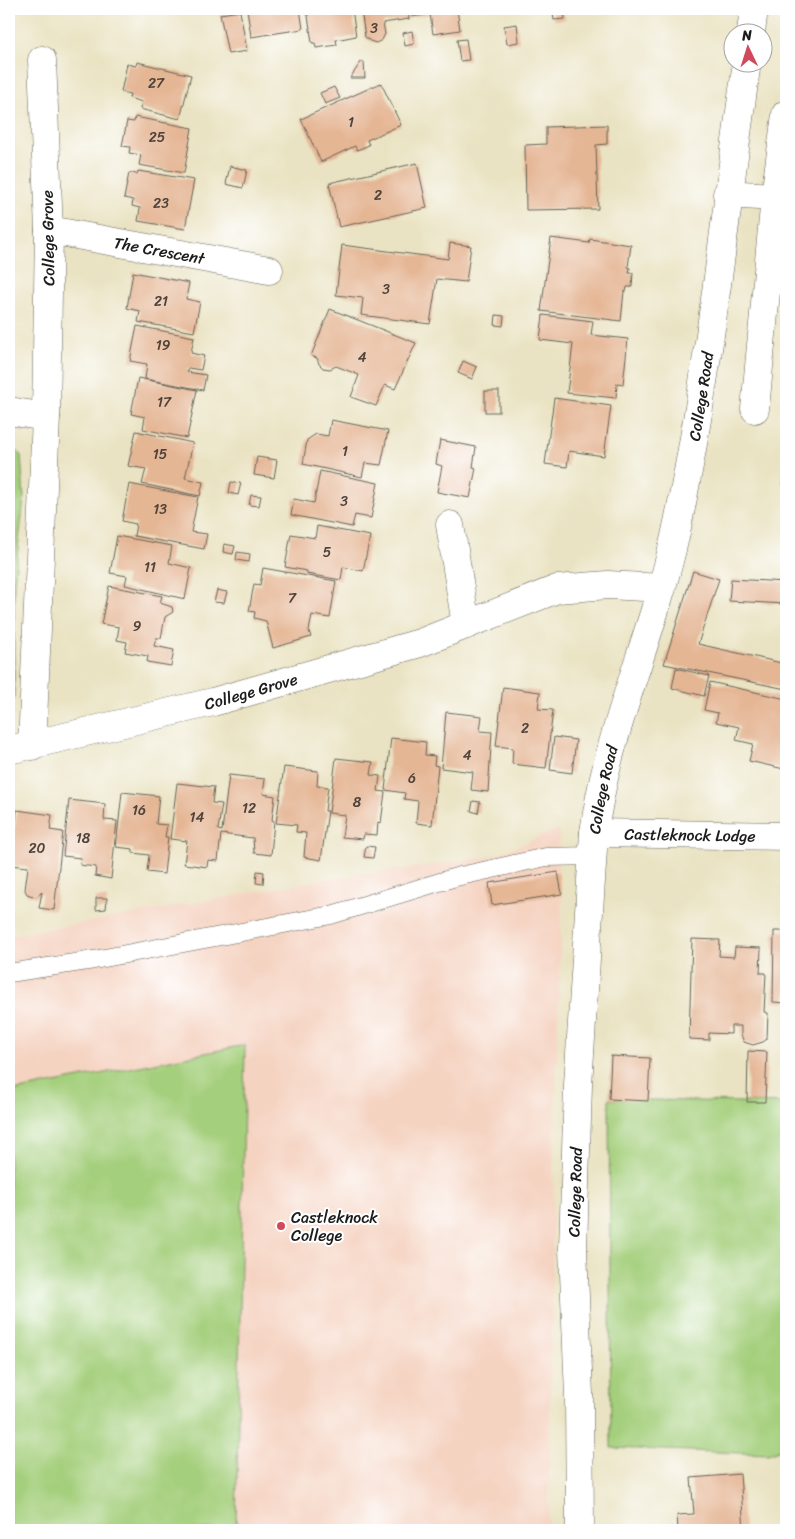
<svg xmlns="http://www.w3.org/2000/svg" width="795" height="1539" viewBox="0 0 795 1539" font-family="Sriracha,sans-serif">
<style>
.built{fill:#f5d3c1}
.green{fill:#a4cf7c;stroke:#60764c}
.building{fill:#e5b694}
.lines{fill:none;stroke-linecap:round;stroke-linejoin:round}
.service-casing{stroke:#646256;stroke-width:19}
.minor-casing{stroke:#646256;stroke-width:29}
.tertiary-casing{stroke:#646256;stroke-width:29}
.service{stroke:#fff;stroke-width:18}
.minor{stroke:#fff;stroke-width:28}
.tertiary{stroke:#fff;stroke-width:28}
.poi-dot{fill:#d1495b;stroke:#fff;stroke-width:2}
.labels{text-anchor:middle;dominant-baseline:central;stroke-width:4;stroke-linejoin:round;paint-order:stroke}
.number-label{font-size:14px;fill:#4e423a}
.street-label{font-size:16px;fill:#1c1c1c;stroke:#fff}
.poi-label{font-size:16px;fill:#1c1c1c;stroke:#fff;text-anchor:start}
</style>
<rect width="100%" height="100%" fill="#fff"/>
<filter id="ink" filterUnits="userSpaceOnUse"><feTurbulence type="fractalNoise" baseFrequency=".02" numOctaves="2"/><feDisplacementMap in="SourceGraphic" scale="10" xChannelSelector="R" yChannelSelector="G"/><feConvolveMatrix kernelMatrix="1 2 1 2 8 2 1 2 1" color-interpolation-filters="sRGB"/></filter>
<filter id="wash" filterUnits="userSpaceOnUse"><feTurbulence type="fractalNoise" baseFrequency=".0096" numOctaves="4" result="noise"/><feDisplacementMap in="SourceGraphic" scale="20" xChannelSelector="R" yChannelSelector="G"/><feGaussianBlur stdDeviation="1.12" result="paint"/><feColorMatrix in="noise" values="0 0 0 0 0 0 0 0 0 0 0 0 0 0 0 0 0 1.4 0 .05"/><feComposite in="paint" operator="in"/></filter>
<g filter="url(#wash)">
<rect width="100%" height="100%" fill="#eae3c3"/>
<!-- built -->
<path class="built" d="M559 829 558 872 562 894 554 1152 548 1530H9V936L328 879 490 857Z"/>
<!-- green -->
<g class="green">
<path d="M9 443 21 455 24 499 14 583V697L9 710Z"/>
<path d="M245 1045 236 1530H9V1092Z"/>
<path d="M609 1099 786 1103V1447L768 1454 611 1448Z"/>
</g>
<g id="blocks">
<!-- building -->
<g class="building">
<path d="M247 9H300L303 29 251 37Z"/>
<path d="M307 9H352L356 36 336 40 337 45 316 48 315 43H312Z"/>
<path d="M361 9H408L409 19 383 23 385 34 382 40 376 43 370 41 365 37Z"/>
<path d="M411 9H457L460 30 433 34 430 14 412 17Z"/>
<path d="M240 11 247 51 228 54 220 14Z"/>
<path d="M564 11 565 19 554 20 553 13Z"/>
<path d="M517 24 519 42 507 44 504 26Z"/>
<path d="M412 31 414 44 405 46 403 33Z"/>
<path d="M466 39 469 60 460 61 457 40Z"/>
<path d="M137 62 191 75 180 119 140 109 142 102 129 98 130 94 121 92 127 64 136 66Z"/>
<path d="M361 62H364L365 78H350Z"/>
<path d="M381 83 401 125 367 140 369 145 357 150 355 146 321 162 301 119Z"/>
<path d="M334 87 340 98 325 104 320 93Z"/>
<path d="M135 117 192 128 184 173 139 165 141 155 129 153 130 147 122 146 127 121 134 122Z"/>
<path d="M607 125V144L596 145 598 209 526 210 525 145 546 144V127Z"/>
<path d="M417 163 427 208 339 227 329 183Z"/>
<path d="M230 166 247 170 243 188 226 184Z"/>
<path d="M138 171 194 180 185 229 138 221 140 208 132 206 133 200 124 198 129 173 137 174Z"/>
<path d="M551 238 589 243 590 239 631 245 628 267 630 268 629 273H633L632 287H627L626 292 624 291 621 321 541 311Z"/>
<path d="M450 243 471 246 466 282 437 279 430 324 361 315 363 298 336 295 342 245 448 259Z"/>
<path d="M133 272 189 283 186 299 200 302 194 332 138 322 140 311 127 308Z"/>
<path d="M330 309 416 343 395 389 385 385 376 406 351 397 359 375 336 366 330 369 323 368 319 364 317 358 311 356Z"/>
<path d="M496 315 504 316 503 326 495 325Z"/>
<path d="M543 315 593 321 591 335 628 339 623 384 617 383 616 398 567 393 573 344 540 340Z"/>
<path d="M137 326 194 337 191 353 204 356 201 370 188 368 187 372 206 375 203 390 145 379 147 364 130 361Z"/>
<path d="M463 361 477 367 472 379 458 373Z"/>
<path d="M138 378 197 390 187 438 143 429 145 417 131 414Z"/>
<rect x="485" y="391" width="14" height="21"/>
<path d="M554 398 611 406 604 456 569 451 567 467 545 464Z"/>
<path d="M331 420 388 431 381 465 365 463 362 477 303 464 307 440 316 434 328 436Z"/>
<path d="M136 431 193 443 185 478 203 482 200 496 142 484 146 469 128 466Z"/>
<path d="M440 440 476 447 473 467 476 468 470 498 437 492 442 466 436 464Z"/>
<path d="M785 450H786V485H783Z"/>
<path d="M257 457 277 460 274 478 254 475Z"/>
<path d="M320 471 378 483 371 518 355 515 352 527 291 515 294 499 314 503Z"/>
<path d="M231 482 241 483 238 495 229 493Z"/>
<path d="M129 484 198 497 191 532 207 534 204 549 134 536 136 524 122 521Z"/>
<path d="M251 495 261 496 259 506 249 505Z"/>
<path d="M317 526 370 536 363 571 343 567 341 580 307 574V571L285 567 291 534 315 538Z"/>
<path d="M117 536 172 546 169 563 191 568 185 599 125 585 127 576 110 573Z"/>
<path d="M224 544 235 546 233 554 223 552Z"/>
<path d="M237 552 250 554 249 562 236 560Z"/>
<path d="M263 568 336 581 330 618 312 615 309 631 311 637 273 648 266 621 254 618 255 612 249 611 254 584 260 585Z"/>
<path d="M693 571 719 579 698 644 786 664V689L664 664Z"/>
<path d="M731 579 786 582V604L729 601Z"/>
<path d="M109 586 162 596 160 603 172 607 173 612 165 617 161 638H156L154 646 174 650 171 666 147 662 148 656 125 652 127 642 117 640 119 627 101 624Z"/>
<path d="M217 590 227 592 224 603 214 602Z"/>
<path d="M676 668 709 676 704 696 672 688Z"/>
<path d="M710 682 786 699V758L784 769 749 761 753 744 736 740 739 727 716 722 718 713 704 710Z"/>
<path d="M503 687 540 692 538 709 553 710 546 768 512 764 513 748 496 746Z"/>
<path d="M446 712 482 716 480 731 492 732 488 792 471 790 473 772 441 768Z"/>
<path d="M554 737 576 740 572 773 550 770Z"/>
<path d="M391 738 426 742 425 755 435 756 434 765 438 766 432 825 416 823 418 801 404 799 405 793 385 790Z"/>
<path d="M336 758 373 762 371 775 380 776 378 791 385 792 381 823 378 822 377 835 364 834 363 839 342 837 345 815 329 813Z"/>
<path d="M284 767 318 771 317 786 328 787 325 811H328L321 860 304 857 306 833 296 832 297 825 276 823Z"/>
<path d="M229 775 265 779 263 794 275 796 272 820 274 821 271 855 254 853 253 838 221 834 218 861 208 860 207 867 184 864 187 841 170 839 177 783 214 787 212 803 222 804 218 830 222 831Z"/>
<path d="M122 792 159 796 156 824 167 825 165 837H168L164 874 147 872 149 855 133 853V849L116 847Z"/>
<path d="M69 800 105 804 104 820 117 821 111 879 95 876 96 867 80 865 81 858 63 856Z"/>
<path d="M473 801 480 802 478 813 471 811Z"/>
<path d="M17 810 52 815 50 830 63 832 54 910 39 908 42 892 36 897 27 894 25 890 28 867 10 865Z"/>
<path d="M366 846 375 847 373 858 364 857Z"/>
<path d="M257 871 264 872 263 884 256 883Z"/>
<path d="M558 872 562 894 492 905 489 883Z"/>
<path d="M96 898H107L106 909 96 910Z"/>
<path d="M774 931H786V1003L773 1002Z"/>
<path d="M692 939 720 940 719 956 734 957 735 947 761 948 760 973H766L764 1012 768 1013 767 1039 763 1042 753 1045 744 1042 741 1035V1026H731V1034L709 1033V1040L689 1039Z"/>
<path d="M748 1051 767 1052 765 1102H747Z"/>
<path d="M611 1056 650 1058 648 1101 609 1099Z"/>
<path d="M740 1474 744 1530H678L677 1515 694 1514 691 1478Z"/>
</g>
</g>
</g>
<g filter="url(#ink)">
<use href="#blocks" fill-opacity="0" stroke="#646256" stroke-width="1"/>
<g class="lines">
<!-- service casing -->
<g class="service-casing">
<path id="service" d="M9 973 94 960 331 915 456 877 546 857 592 856"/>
</g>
<!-- minor casing -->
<g class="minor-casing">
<g id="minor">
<path d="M727 194 775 197"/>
<path id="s1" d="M49 230 269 270"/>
<path d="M755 409 775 197 786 114"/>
<path d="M9 411 46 417"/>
<path d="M450 525 466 625"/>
<path d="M32 746 46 417 49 230 42 60"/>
<path id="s2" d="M9 750 213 702 420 643 557 589 608 585 662 588"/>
<path id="s3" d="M594 833 786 836"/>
</g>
</g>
<!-- tertiary casing -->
<g class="tertiary-casing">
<g id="tertiary">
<path d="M751 32 754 9"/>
<path id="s4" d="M580 1530 579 1395 573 1249 578 1085 594 833C607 730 654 634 676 532 709 377 724 219 747 62"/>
</g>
</g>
<!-- service -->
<use href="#service" class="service"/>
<!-- minor -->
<use href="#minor" class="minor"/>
<!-- tertiary -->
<use href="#tertiary" class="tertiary"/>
</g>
</g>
<!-- markers -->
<circle class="poi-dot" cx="281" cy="1226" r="5"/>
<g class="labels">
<!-- number labels -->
<g class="number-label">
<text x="374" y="28">3</text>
<text x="156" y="83">27</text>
<text x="351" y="122">1</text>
<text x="157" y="137">25</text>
<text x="378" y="195">2</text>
<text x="161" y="203">23</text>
<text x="386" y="289">3</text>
<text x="161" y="301">21</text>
<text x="163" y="345">19</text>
<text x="362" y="357">4</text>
<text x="164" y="402">17</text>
<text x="345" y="451">1</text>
<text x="160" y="454">15</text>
<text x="344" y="501">3</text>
<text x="160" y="509">13</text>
<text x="327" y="552">5</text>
<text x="150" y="567">11</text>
<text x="292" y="598">7</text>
<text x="137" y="626">9</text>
<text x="525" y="728">2</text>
<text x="467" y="755">4</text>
<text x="412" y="778">6</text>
<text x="357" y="802">8</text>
<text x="249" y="808">12</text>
<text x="139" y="810">16</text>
<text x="197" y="817">14</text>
<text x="83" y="838">18</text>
<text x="37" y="848">20</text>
</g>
<!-- street labels -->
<g class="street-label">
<text transform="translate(48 238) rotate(-91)">College Grove</text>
<text stroke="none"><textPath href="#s1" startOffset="112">The Crescent</textPath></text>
<text stroke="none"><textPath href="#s4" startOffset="1148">College Road</textPath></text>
<text stroke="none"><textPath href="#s2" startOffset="249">College Grove</textPath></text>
<text stroke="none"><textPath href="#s4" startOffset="742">College Road</textPath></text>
<text stroke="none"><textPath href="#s3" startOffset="96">Castleknock Lodge</textPath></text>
<text stroke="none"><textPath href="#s4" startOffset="338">College Road</textPath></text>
</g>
<!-- poi labels -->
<g class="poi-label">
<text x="291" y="1217">Castleknock<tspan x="291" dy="18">College</tspan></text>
</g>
</g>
<!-- margin -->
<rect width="795" height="1539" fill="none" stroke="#fff" stroke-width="30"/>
<!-- north arrow -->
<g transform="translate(748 48) rotate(356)"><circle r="24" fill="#ffffff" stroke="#a4a4a4"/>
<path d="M0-4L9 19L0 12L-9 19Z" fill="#d1495b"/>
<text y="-8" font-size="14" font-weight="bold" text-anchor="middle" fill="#1c1c1c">N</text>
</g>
</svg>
